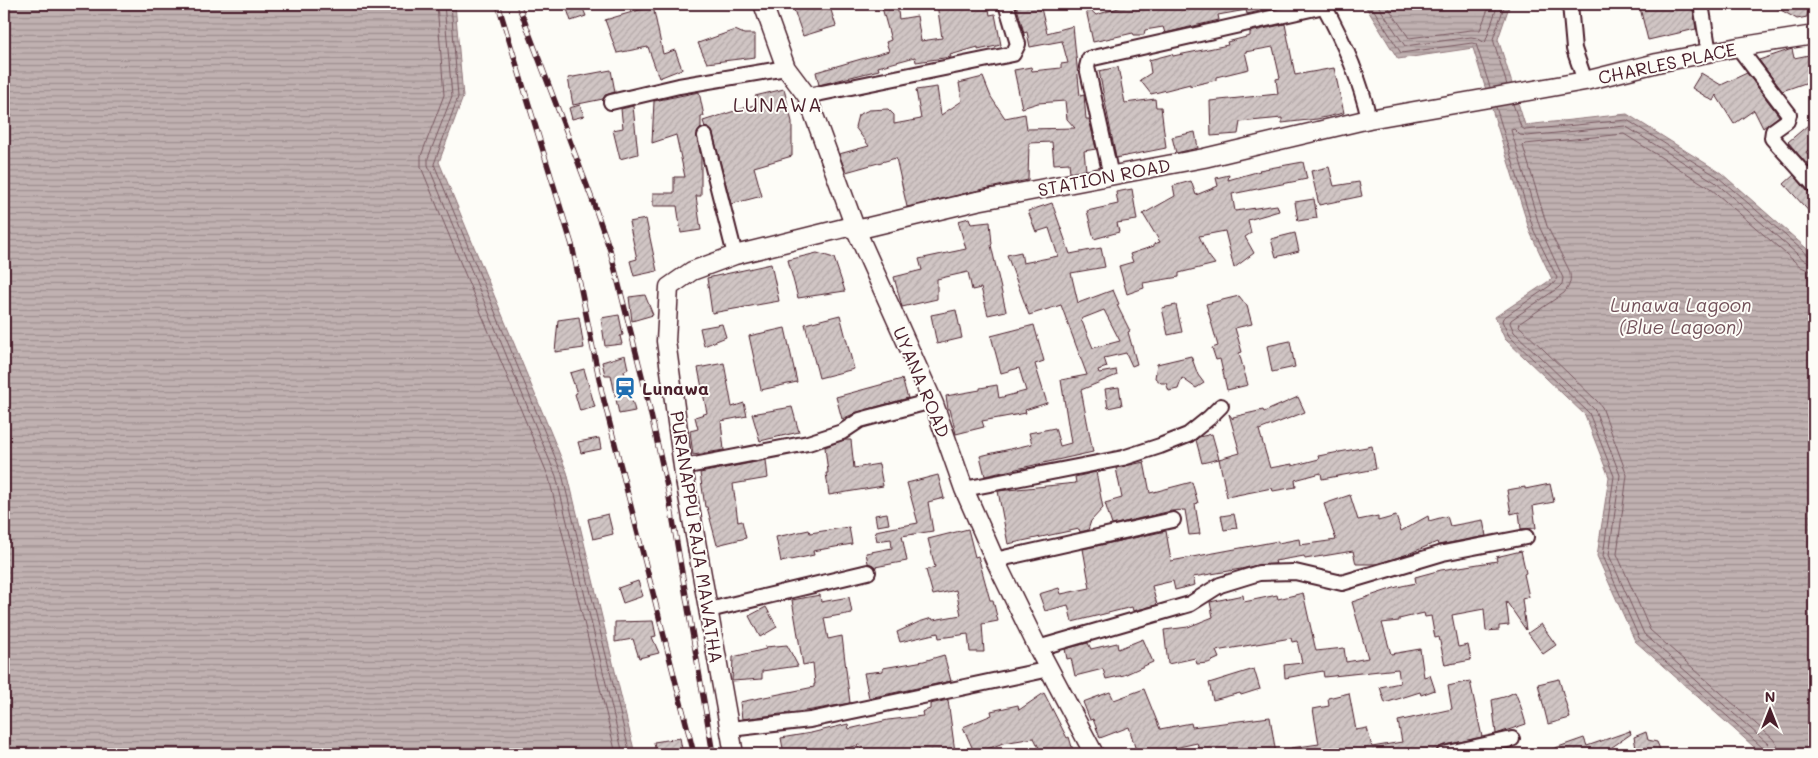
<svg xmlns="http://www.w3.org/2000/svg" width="1818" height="758" viewBox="0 0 1818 758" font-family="Mali,sans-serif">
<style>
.water{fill:url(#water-rules);stroke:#91777b}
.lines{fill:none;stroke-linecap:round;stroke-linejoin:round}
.shore{stroke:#795961;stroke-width:1}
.building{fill:url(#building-hatch);stroke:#4a1f2b;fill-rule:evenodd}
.minor-casing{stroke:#4a1f2b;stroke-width:18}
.tertiary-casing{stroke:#4a1f2b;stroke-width:21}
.minor{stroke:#fdfcf7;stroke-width:14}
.tertiary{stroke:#fdfcf7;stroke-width:18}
.rail-casing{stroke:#4a1f2b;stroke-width:5.5}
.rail{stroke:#fdfcf7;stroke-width:4;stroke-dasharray:11;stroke-linecap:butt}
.labels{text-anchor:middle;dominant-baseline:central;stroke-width:4;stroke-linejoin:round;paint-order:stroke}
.street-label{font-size:18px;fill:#4a1f2b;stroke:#fdfcf7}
.poi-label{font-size:18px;font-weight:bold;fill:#4a1f2b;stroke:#fdfcf7;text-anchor:start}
.water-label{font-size:19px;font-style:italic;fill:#73525a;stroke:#fdfcf7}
.quarter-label{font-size:20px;letter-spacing:1px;fill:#4a1f2b;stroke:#fdfcf7}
</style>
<defs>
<pattern id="water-rules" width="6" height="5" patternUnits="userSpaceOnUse" patternTransform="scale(1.25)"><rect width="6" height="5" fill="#c0b1b1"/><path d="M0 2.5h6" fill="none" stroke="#9e8f90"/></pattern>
<pattern id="building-hatch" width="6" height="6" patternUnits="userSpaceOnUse" patternTransform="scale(1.25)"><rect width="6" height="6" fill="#d0c5c4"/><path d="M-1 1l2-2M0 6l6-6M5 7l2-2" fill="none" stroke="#b4a9a9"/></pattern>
</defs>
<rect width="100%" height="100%" fill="#fdfcf7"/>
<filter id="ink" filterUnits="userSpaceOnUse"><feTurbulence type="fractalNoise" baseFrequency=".02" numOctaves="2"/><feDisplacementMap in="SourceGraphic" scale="10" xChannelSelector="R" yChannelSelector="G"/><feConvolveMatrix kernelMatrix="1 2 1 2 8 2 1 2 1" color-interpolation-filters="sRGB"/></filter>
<g filter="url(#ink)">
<!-- water -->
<g class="water">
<path d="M4 4H455L463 97 439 162 567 472 635 754H4Z"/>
<path d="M1364 4H1510L1498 39 1525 125 1627 114 1721 173 1814 255V754H1762L1635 641 1597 556 1609 477 1585 415 1505 339 1495 317 1552 279 1530 232 1473 48 1398 59Z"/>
</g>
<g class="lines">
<!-- shore -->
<g class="shore">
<path d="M437 4 444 95 421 156V167L549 478 616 754"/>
<path d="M444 4 452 96 428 158V165L556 476 623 754"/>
<path d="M451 4 458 97 434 164 562 474 630 754"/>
<path d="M1370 4 1401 53 1472 43 1476 44 1490 87"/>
<path d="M1377 4 1405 46 1471 37 1477 38 1485 43 1498 4"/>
<path d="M1386 4 1409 38 1471 30H1480L1490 4"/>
<path d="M1505 4 1493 39 1507 85"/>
<path d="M1513 104 1521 127 1525 130 1627 120 1718 177 1809 256 1814 257"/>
<path d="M1496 107 1534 231 1557 278 1554 283 1503 318 1502 321 1509 336 1589 413 1614 476 1603 556 1639 638 1763 748 1765 754"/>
<path d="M1771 754 1768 744 1644 634 1609 555 1620 475 1595 410 1514 332 1510 323 1511 320 1558 288 1562 284 1563 278 1540 228 1511 130 1514 129 1520 135 1527 136 1625 126 1715 182 1805 261 1814 264"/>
<path d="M1779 754 1777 745 1773 739 1650 630 1617 554 1627 475 1602 407 1597 401 1519 326 1520 323 1564 293C1570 286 1572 279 1569 270L1547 226 1523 146 1525 144 1624 134 1710 188 1801 267 1808 270 1814 271"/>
</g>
</g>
<!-- building -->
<g class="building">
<path d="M573 4H581L586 16 571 21 566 6Z"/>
<path d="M792 4H829L836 26 803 36Z"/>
<path d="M881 4H897L899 19 917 16 921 41 942 38 937 4H988L990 15 995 14 1001 45 978 50V47L950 55 951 57 916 62 915 57 878 67 879 70 819 85 816 72 889 51 886 42 891 40Z"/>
<path d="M1016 4H1040L1047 33 1073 26 1080 96 1084 95 1086 119H1089L1096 149 1084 151 1086 170 1070 173 1069 163 1054 164 1052 142 1029 143 1028 180 975 191 907 207 896 158 846 172 839 154 869 146 855 127 858 115 869 110 888 109 894 115V124L921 119 916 90 937 87 941 115 962 101 959 83 983 77 991 97 1005 118 1025 114 1027 129 1075 128 1067 119 1065 101 1038 103 1022 108 1014 70 1031 67 1032 71 1061 68V64L1068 63 1062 41 1030 47 1027 32 1024 33Z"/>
<path d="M1131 4H1278V7L1247 14 1246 10 1218 15 1219 20 1165 33 1163 27 1145 30 1144 35H1134L1133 33 1093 42 1085 5 1096 15Z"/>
<path d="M1639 4H1692L1696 29 1648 40Z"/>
<path d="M1770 4H1809L1807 17 1797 19Z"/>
<path d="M653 6 663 54 675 50 682 69 659 78 648 47 617 53 605 20Z"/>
<path d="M1285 24 1295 75 1334 68 1344 113 1317 119 1282 123V118L1240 122 1238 134 1211 136 1210 101 1278 94 1276 79 1280 78 1273 47 1245 52 1249 69 1216 77V80L1190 86V84L1151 94 1140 80 1151 73 1149 60 1172 54 1173 56 1228 45 1227 42 1250 36V32Z"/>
<path d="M735 30 744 34H755V57L707 63 698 43Z"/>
<path d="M1792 49 1794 58 1814 54V80L1782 91 1759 60Z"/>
<path d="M1118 67 1125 103 1155 99 1156 107H1161L1166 148 1116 158 1099 71Z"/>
<path d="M611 70 615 92 605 95 603 99 573 105 568 78Z"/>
<path d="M1701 73 1721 85 1747 73 1779 116 1763 128 1754 110 1734 124 1716 95 1713 101 1692 88Z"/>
<path d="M784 89 792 122V156L754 167 762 196 731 204 713 134 711 130 705 127 703 121 757 104 755 96Z"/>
<path d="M699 92 704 116H701V128L697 134 701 158V196H696L701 230 681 233 677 206H653V193H674V177H685L676 135 652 143 654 101Z"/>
<path d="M580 105 584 116 572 119 569 108Z"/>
<path d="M633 106 638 154 620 159 613 130 623 128 621 109Z"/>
<path d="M1814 120V145L1806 152 1814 163V169L1812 170 1788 142Z"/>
<path d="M1195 132 1198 148 1176 153 1172 137Z"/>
<path d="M1303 162 1307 179 1232 194 1235 211 1277 205 1279 211 1248 220 1251 233 1245 237 1254 253 1234 268 1225 231 1199 236 1208 255 1215 264 1179 273V277L1143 283 1144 288 1127 294 1119 266 1133 262 1130 254 1154 246V244L1160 242 1143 214 1175 196 1173 186 1191 181 1196 195 1218 186 1216 178 1229 175 1228 180 1260 171 1259 170Z"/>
<path d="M1329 167 1334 186 1359 182 1362 196 1319 205 1311 171Z"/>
<path d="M1794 175 1807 191 1814 194V217L1784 184Z"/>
<path d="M1132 189 1137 220 1117 223 1119 232 1094 239 1087 211 1118 204 1116 192Z"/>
<path d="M1314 199 1317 218 1298 221 1295 202Z"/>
<path d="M1052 203 1070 254 1101 248 1105 267 1071 273 1078 303 1113 290 1119 304 1117 305 1130 331 1128 332 1137 364 1132 366 1126 353 1104 358 1107 367 1098 370 1099 373 1116 370 1117 375 1081 390 1093 452 985 476 980 456 1032 444 1029 433 1055 428 1060 446 1071 443 1061 380 1087 375 1061 305 1029 315 1007 255 1021 252 1023 263 1058 256 1049 228 1036 232 1028 211ZM1104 310 1120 341 1093 348 1081 319Z"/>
<path d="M969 218 971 224 990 222 992 244 991 245 1006 311 988 315 981 288 972 290 968 272 937 279V299L902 307 894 277 922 270 919 259 966 249 958 221Z"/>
<path d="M646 219 657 271 634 276 630 261 637 259 629 222Z"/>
<path d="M1295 233 1299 251 1276 257 1271 239Z"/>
<path d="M817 253 834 258 845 291 798 298 788 260Z"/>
<path d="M771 264 779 301 712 313 707 278Z"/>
<path d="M645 295 653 315 632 321 629 297Z"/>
<path d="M1239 296 1247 306 1252 324 1235 328 1242 352 1239 353 1248 385 1227 390 1220 359 1216 360 1212 348 1218 346 1206 304Z"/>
<path d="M1176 305 1182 332 1168 335 1162 308Z"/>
<path d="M956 310 962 338 937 344 931 315Z"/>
<path d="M619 315 623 335 620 336 622 344 605 346 601 318Z"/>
<path d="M840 315 854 369 819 378 805 324Z"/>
<path d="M579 317 584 348 555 352 558 320Z"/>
<path d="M722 324 726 337 704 346 700 328Z"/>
<path d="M1034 325 1044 361 1035 364 1047 403 1025 410 1026 413 982 421 984 427 956 434 950 409H948L946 396 980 390V388L997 385 999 398 1026 391 1019 368 1001 373 991 336Z"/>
<path d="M785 328 797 382 761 390 749 336Z"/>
<path d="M1290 341 1295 367 1272 372 1267 346Z"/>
<path d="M625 355 628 369 624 371 635 411 619 414 611 375H605L602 362Z"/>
<path d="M1191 356 1198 375 1204 383 1196 388 1182 378 1178 389 1169 391 1166 383H1161L1155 378 1157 364Z"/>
<path d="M724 363 732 407 744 403 747 416 721 421 724 450 693 455 690 431 698 429 695 417 707 413 698 368Z"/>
<path d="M584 369 595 407 580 411 575 394 577 393 570 373Z"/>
<path d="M902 379 908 398 858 412 842 419 836 397Z"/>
<path d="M1119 387 1122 405 1108 408 1105 389Z"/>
<path d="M1298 397 1305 412 1259 430 1270 468 1292 464V466L1319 459 1318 456 1372 446 1376 469 1322 479 1321 473 1295 480 1296 487 1273 491 1272 488 1227 497 1219 459 1240 453 1229 414 1233 419V417L1263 410 1264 412Z"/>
<path d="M792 407 799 432 760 441 752 414Z"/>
<path d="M1212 434 1219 459 1202 463 1196 440 1199 437Z"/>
<path d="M599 438 601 449 581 453 578 442Z"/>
<path d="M844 440H851L854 468 879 464 883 486 829 495 826 473H828L825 447Z"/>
<path d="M766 460 768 478 733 484 738 522 742 521 746 538 717 545 707 507H705L700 473Z"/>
<path d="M1144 462 1150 493 1192 482 1198 503 1195 504 1200 534 1189 535 1185 510 1171 511 1112 525 1105 503 1122 498 1116 468Z"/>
<path d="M1096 472 1103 508 1091 521 1088 530 1080 532 1079 529 1008 544 998 491 1076 483 1075 477Z"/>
<path d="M938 475 944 498 928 502 933 531 902 536 907 561 875 567 868 563 866 553 892 548 891 539 877 541 875 531 918 523 907 483Z"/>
<path d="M1550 484 1554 502 1533 506 1536 528 1521 529 1519 512 1511 514 1507 490 1525 487V489Z"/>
<path d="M1350 495 1358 520 1378 516V521L1396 516 1401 531 1428 516 1429 521 1447 516 1450 526 1483 520 1486 536 1438 545 1437 542 1408 554 1377 564H1356L1353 551 1305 559 1304 556 1275 561 1276 564 1257 565 1241 569 1193 577 1195 585 1175 590 1173 581 1152 586 1157 605 1133 611 1132 607 1072 622 1068 605 1045 611 1039 594 1059 588 1061 594 1090 588 1083 549 1166 531 1171 561 1278 541V543L1299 539 1300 545 1336 540 1324 504Z"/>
<path d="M887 513 889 524 877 526 875 515Z"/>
<path d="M608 514 613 534 593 539 588 519Z"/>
<path d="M1234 514 1237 528 1224 530 1221 516Z"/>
<path d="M849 527 852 544 813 551 814 555 781 562 776 537 809 530 810 533Z"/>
<path d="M968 529 975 557 978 556 990 600H993L998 621 982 624 984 652H970L968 634 939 638 938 633 900 642 897 632 919 622 932 618 933 620 961 615 956 590 933 595 926 570 935 567 928 539Z"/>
<path d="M1521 551 1526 573 1524 574 1529 597 1522 599 1526 630 1506 601 1509 625 1499 626V630L1486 631 1484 609 1452 615 1458 647 1468 645 1471 660 1445 665 1439 637 1435 638 1431 616 1425 617 1424 613 1399 619V621L1382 623 1391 654 1420 649 1424 677 1430 675 1435 690 1421 695 1420 692 1385 703 1380 687 1400 683 1398 669 1324 677 1323 671 1285 678 1284 665 1302 663 1297 641 1292 642 1291 638 1216 651 1219 658 1208 663 1197 664 1195 658 1168 664 1164 630 1188 627 1213 617 1210 602 1243 595 1244 602 1277 595 1278 599 1303 593 1316 651 1344 648 1346 662 1368 658 1352 602 1397 587 1416 583 1415 577 1441 570 1497 561 1496 557Z"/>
<path d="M638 581 643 596 623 603 618 588Z"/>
<path d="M820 595 821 602 849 597 852 613 824 618 828 639 842 636 850 703 812 710 742 719 740 702 814 687V684H815L813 663 803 665 792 600Z"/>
<path d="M766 607 777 627 760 637 749 616Z"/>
<path d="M653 621 656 636 652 637 659 653 639 658 633 639 615 642V622Z"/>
<path d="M1541 624 1556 645 1543 654 1528 633Z"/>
<path d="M1143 639 1153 662 1124 675 1106 679 1103 669 1075 676 1071 658 1067 659 1065 649 1088 643 1091 649 1117 643 1118 649Z"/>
<path d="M787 645 798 666 762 671V679L732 681 733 657 766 649 765 647Z"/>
<path d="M944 655 951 681 869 698 864 673 883 671V668L924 661Z"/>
<path d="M1254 669 1260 689 1241 695 1240 693 1213 700 1209 683Z"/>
<path d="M1559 679 1570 718 1548 724 1538 684Z"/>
<path d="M1470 681 1482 737 1442 746 1438 748 1435 754 1433 751 1413 754H1291V748L1319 744 1313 709 1329 706 1328 698 1349 693 1356 730 1367 728 1372 747 1402 742 1398 721 1452 709 1448 686Z"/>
<path d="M1144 689 1160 729 1191 723 1192 727 1270 717 1276 754H1201L1197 743 1161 751 1162 754H1137L1129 727 1100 738 1093 719 1090 720 1083 702 1110 692 1114 700Z"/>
<path d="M1515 692 1521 707 1526 724 1496 734 1492 700 1504 697Z"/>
<path d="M1044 693 1067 738 1069 737 1074 754H1042L1034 738 1003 743 975 754 963 727 992 715 991 711 1018 705 1019 710Z"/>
<path d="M948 700 955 752 938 754H862L860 745 821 754H784L781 738 811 733 848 724 849 729 888 720 923 716 922 712 930 709V704Z"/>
<path d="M1630 731 1631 734 1602 754H1542L1541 753 1584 738 1587 746Z"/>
<path d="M1646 732 1648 740 1657 742 1662 754H1637L1634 737Z"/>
<path d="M680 738 683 754H656L654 742Z"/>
</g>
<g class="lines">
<!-- minor casing -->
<g class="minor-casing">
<g id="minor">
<path d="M1323 4C1343 40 1360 78 1369 119"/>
<path d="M1570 4 1574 49 1585 81"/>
<path d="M1701 4 1709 53"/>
<path d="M1738 47 1789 114 1787 121 1773 131 1772 138 1814 185"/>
<path d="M807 96 1013 54 1018 44 1006 4"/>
<path d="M611 102 679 86 786 68"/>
<path d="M705 136 735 255"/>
<path d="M1111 176 1087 67 1089 59 1324 6"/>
<path d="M683 467 808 443 842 432 860 420 932 401 934 404"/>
<path d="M964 489 1123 458 1160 446 1188 435 1209 418 1221 406"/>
<path d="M995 560 1173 520"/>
<path d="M709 610 868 572"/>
<path d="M1038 648 1190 604 1220 585 1259 573 1295 572 1342 583 1443 553 1526 537"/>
<path d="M730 729 810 720 1050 669"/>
<path d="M1444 754 1512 739"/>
</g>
</g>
<!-- tertiary casing -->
<g class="tertiary-casing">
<g id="tertiary">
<path d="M763 4 786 68 807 96 856 230 934 404 964 489 995 560 1038 648 1094 754"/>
<path d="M734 754 684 474 666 341 669 287 692 271 735 255 848 227 856 230 977 201 1204 158 1369 119 1585 81 1657 63 1738 47 1814 35"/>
</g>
</g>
<!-- minor -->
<use href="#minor" class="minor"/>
<!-- tertiary -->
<use href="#tertiary" class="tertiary"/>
<!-- rail casing -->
<g class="rail-casing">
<g id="rail">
<path d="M498 4 572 245 602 393 694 754"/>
<path d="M518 4 592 199 610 250 645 388 668 491 713 754"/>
</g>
</g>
<!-- rail -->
<use href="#rail" class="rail"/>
</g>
</g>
<!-- icons -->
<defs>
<g id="station-bare" transform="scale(1.725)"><path d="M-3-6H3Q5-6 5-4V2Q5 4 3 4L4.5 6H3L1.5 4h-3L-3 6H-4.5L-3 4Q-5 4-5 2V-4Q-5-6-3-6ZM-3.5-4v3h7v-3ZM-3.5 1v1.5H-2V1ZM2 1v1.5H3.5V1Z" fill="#1f6fb2" stroke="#fdfcf7" stroke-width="2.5" paint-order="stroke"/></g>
</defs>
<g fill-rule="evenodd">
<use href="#station-bare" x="625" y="388"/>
</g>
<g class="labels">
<!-- street labels -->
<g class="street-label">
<text transform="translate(1667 63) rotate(-12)">CHARLES PLACE</text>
<text transform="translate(1104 177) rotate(-11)">STATION ROAD</text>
<text transform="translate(922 382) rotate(67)">UYANA ROAD</text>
<text transform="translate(697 537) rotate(81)">PURANAPPU RAJA MAWATHA</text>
</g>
<!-- poi labels -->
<g class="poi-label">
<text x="642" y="388">Lunawa</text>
</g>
<!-- water labels -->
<g class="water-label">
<text x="1681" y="304">Lunawa Lagoon<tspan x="1681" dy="22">(Blue Lagoon)</tspan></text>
</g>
<!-- quarter labels -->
<g class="quarter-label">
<text x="778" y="104">LUNAWA</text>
</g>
</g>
<!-- margin -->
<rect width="1818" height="758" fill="none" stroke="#fdfcf7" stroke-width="20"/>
<rect x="10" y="10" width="1798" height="738" fill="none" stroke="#4a1f2b" stroke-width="2" filter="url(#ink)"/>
<!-- north arrow -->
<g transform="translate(1770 710)" stroke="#fdfcf7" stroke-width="4" paint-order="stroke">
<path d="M0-4L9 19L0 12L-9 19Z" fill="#4a1f2b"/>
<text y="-8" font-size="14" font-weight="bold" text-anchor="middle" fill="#4a1f2b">N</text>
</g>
</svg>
